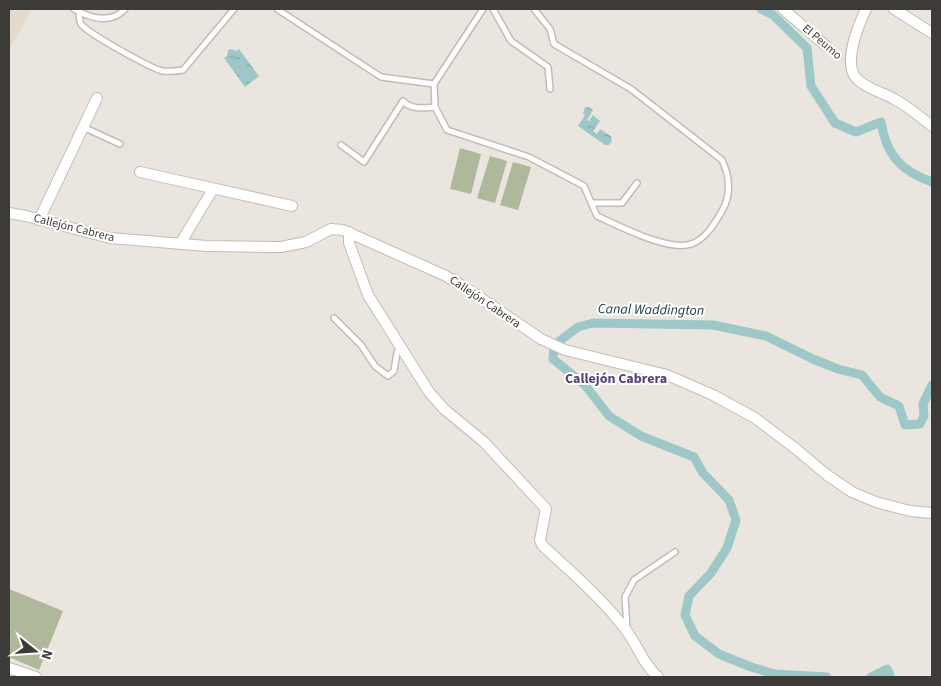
<svg xmlns="http://www.w3.org/2000/svg" width="941" height="686" viewBox="0 0 941 686" font-family="'Source Sans 3',sans-serif">
<style>
.built{fill:#e6dace}
.pitch{fill:#afb89b}
.water{fill:url(#water-ripples)}
.lines{fill:none;stroke-linecap:round;stroke-linejoin:round}
.canal{stroke:#9ec7c7;stroke-width:9}
.service-casing{stroke:#c2bcb6;stroke-width:8}
.minor-casing{stroke:#c2bcb6;stroke-width:12}
.path{stroke:#98948f;stroke-width:1;stroke-dasharray:1 4;stroke-linecap:butt}
.service{stroke:#fff;stroke-width:5}
.minor{stroke:#fff;stroke-width:10}
.labels{text-anchor:middle;dominant-baseline:central;stroke-width:4;stroke-linejoin:round;paint-order:stroke}
.street-label{font-size:12px;fill:#3d3b38;stroke:#fff}
.water-label{font-size:14px;font-style:italic;fill:#103839;stroke:#fff}
.neighbourhood-label{font-size:14px;font-weight:bold;fill:#59407d;stroke:#fff}
</style>
<defs>
<pattern id="water-ripples" width="26" height="14" patternUnits="userSpaceOnUse" patternTransform="scale(1.25)"><rect width="26" height="14" fill="#9ec7c7"/><path d="M2 4q2-2 4 0t4 0M15 11q2-2 4 0t4 0" fill="none" stroke="#82a3a3"/></pattern>
</defs>
<rect width="100%" height="100%" fill="#ebe5df"/>
<!-- built -->
<path class="built" d="M9 9H32L9 50Z"/>
<!-- pitch -->
<g class="pitch">
<path d="M460 148 481 154 471 194 450 189Z"/>
<path d="M490 156 507 161 495 203 477 198Z"/>
<path d="M513 162 531 167 518 210 500 205Z"/>
<path d="M9 589 63 611 39 670 9 657Z"/>
</g>
<!-- water -->
<g class="water">
<path d="M231 49 236 51 239 49 259 76 245 87 224 58 227 56 228 50Z"/>
<path d="M585 107H589L593 110 587 120 589 121 593 115 600 121 593 131 597 134 600 129 611 136 612 141 609 145H605L578 126 585 115 583 113Z"/>
</g>
<g class="lines">
<!-- canal -->
<g class="canal">
<path d="M761 9 773 15 807 48 811 86 835 123 856 132 881 122C886 155 901 171 932 182"/>
<path d="M827 677 775 674 751 667 719 654 695 636 685 615 689 596 711 573 727 548 736 520 729 500 703 473 694 457 641 436 609 416 585 385 553 359 554 345 578 327 593 323 713 325 766 336 813 359 838 369 862 375 880 397 899 406 905 425 920 424 924 416 923 404 932 385"/>
<path d="M871 677 887 669 890 675 889 677"/>
</g>
<!-- service casing -->
<g class="service-casing">
<g id="service">
<path d="M74 9C90 18 110 25 125 9"/>
<path d="M277 9 381 77 434 84"/>
<path d="M493 9 511 41 548 67 550 89"/>
<path d="M79 12C79 16 79 20 81 24 87 33 152 69 163 71 170 72 176 71 183 70L234 9"/>
<path d="M435 107 447 130 529 157 584 186 597 216C617 225 669 252 691 244 705 240 715 223 722 211 731 195 730 177 722 160L631 89 554 44 550 29 534 9"/>
<path d="M83 127 120 144"/>
<path d="M341 145 364 162 403 101C411 110 424 108 435 107L434 84 483 9"/>
<path d="M591 203H622L637 183"/>
<path d="M334 318 361 345 375 366 388 376 394 371 397 352 400 348"/>
<path d="M627 628 625 597 634 580 675 552"/>
</g>
</g>
<!-- minor casing -->
<g class="minor-casing">
<g id="minor">
<path d="M783 9 826 46"/>
<path d="M866 9C859 24 842 64 857 79 867 89 882 92 894 99 908 106 920 117 932 126"/>
<path d="M894 9 932 33"/>
<path d="M140 172 292 206"/>
<path d="M9 213 26 216 110 238 207 246 281 247 306 242 331 229 343 230 446 276 466 288 541 339 565 350 667 375 713 395 755 418 796 449 827 475 852 492 876 502 910 511 932 513"/>
<path d="M39 220 97 98"/>
<path d="M349 232V243L368 295 429 392 444 409 484 442 546 509 540 540 542 545C571 572 602 598 626 630 638 646 643 664 658 677"/>
<path d="M180 244 213 189"/>
<path d="M9 668 36 677"/>
</g>
</g>
<!-- path -->
<path class="path" d="M834 52 843 59"/>
<!-- service -->
<use href="#service" class="service"/>
<!-- minor -->
<use href="#minor" class="minor"/>
</g>
<g class="labels">
<!-- street labels -->
<g class="street-label">
<text transform="translate(822 42) rotate(40)">El Peumo</text>
<text transform="translate(74 228) rotate(14)">Callejón Cabrera</text>
<text transform="translate(485 302) rotate(34)">Callejón Cabrera</text>
</g>
<!-- water labels -->
<g class="water-label">
<text transform="translate(651 310) rotate(1)">Canal Waddington</text>
</g>
<!-- neighbourhood labels -->
<g class="neighbourhood-label">
<text x="616" y="379">Callejón Cabrera</text>
</g>
</g>
<!-- border -->
<rect width="941" height="686" fill="none" stroke="#3d3b38" stroke-width="20"/>
<!-- north arrow -->
<g transform="translate(35 651) rotate(107)" stroke="#ffffff" stroke-width="4" paint-order="stroke">
<path d="M0-4L9 19L0 12L-9 19Z" fill="#3d3b38"/>
<text y="-8" font-size="14" font-weight="bold" text-anchor="middle" fill="#3d3b38">N</text>
</g>
</svg>
